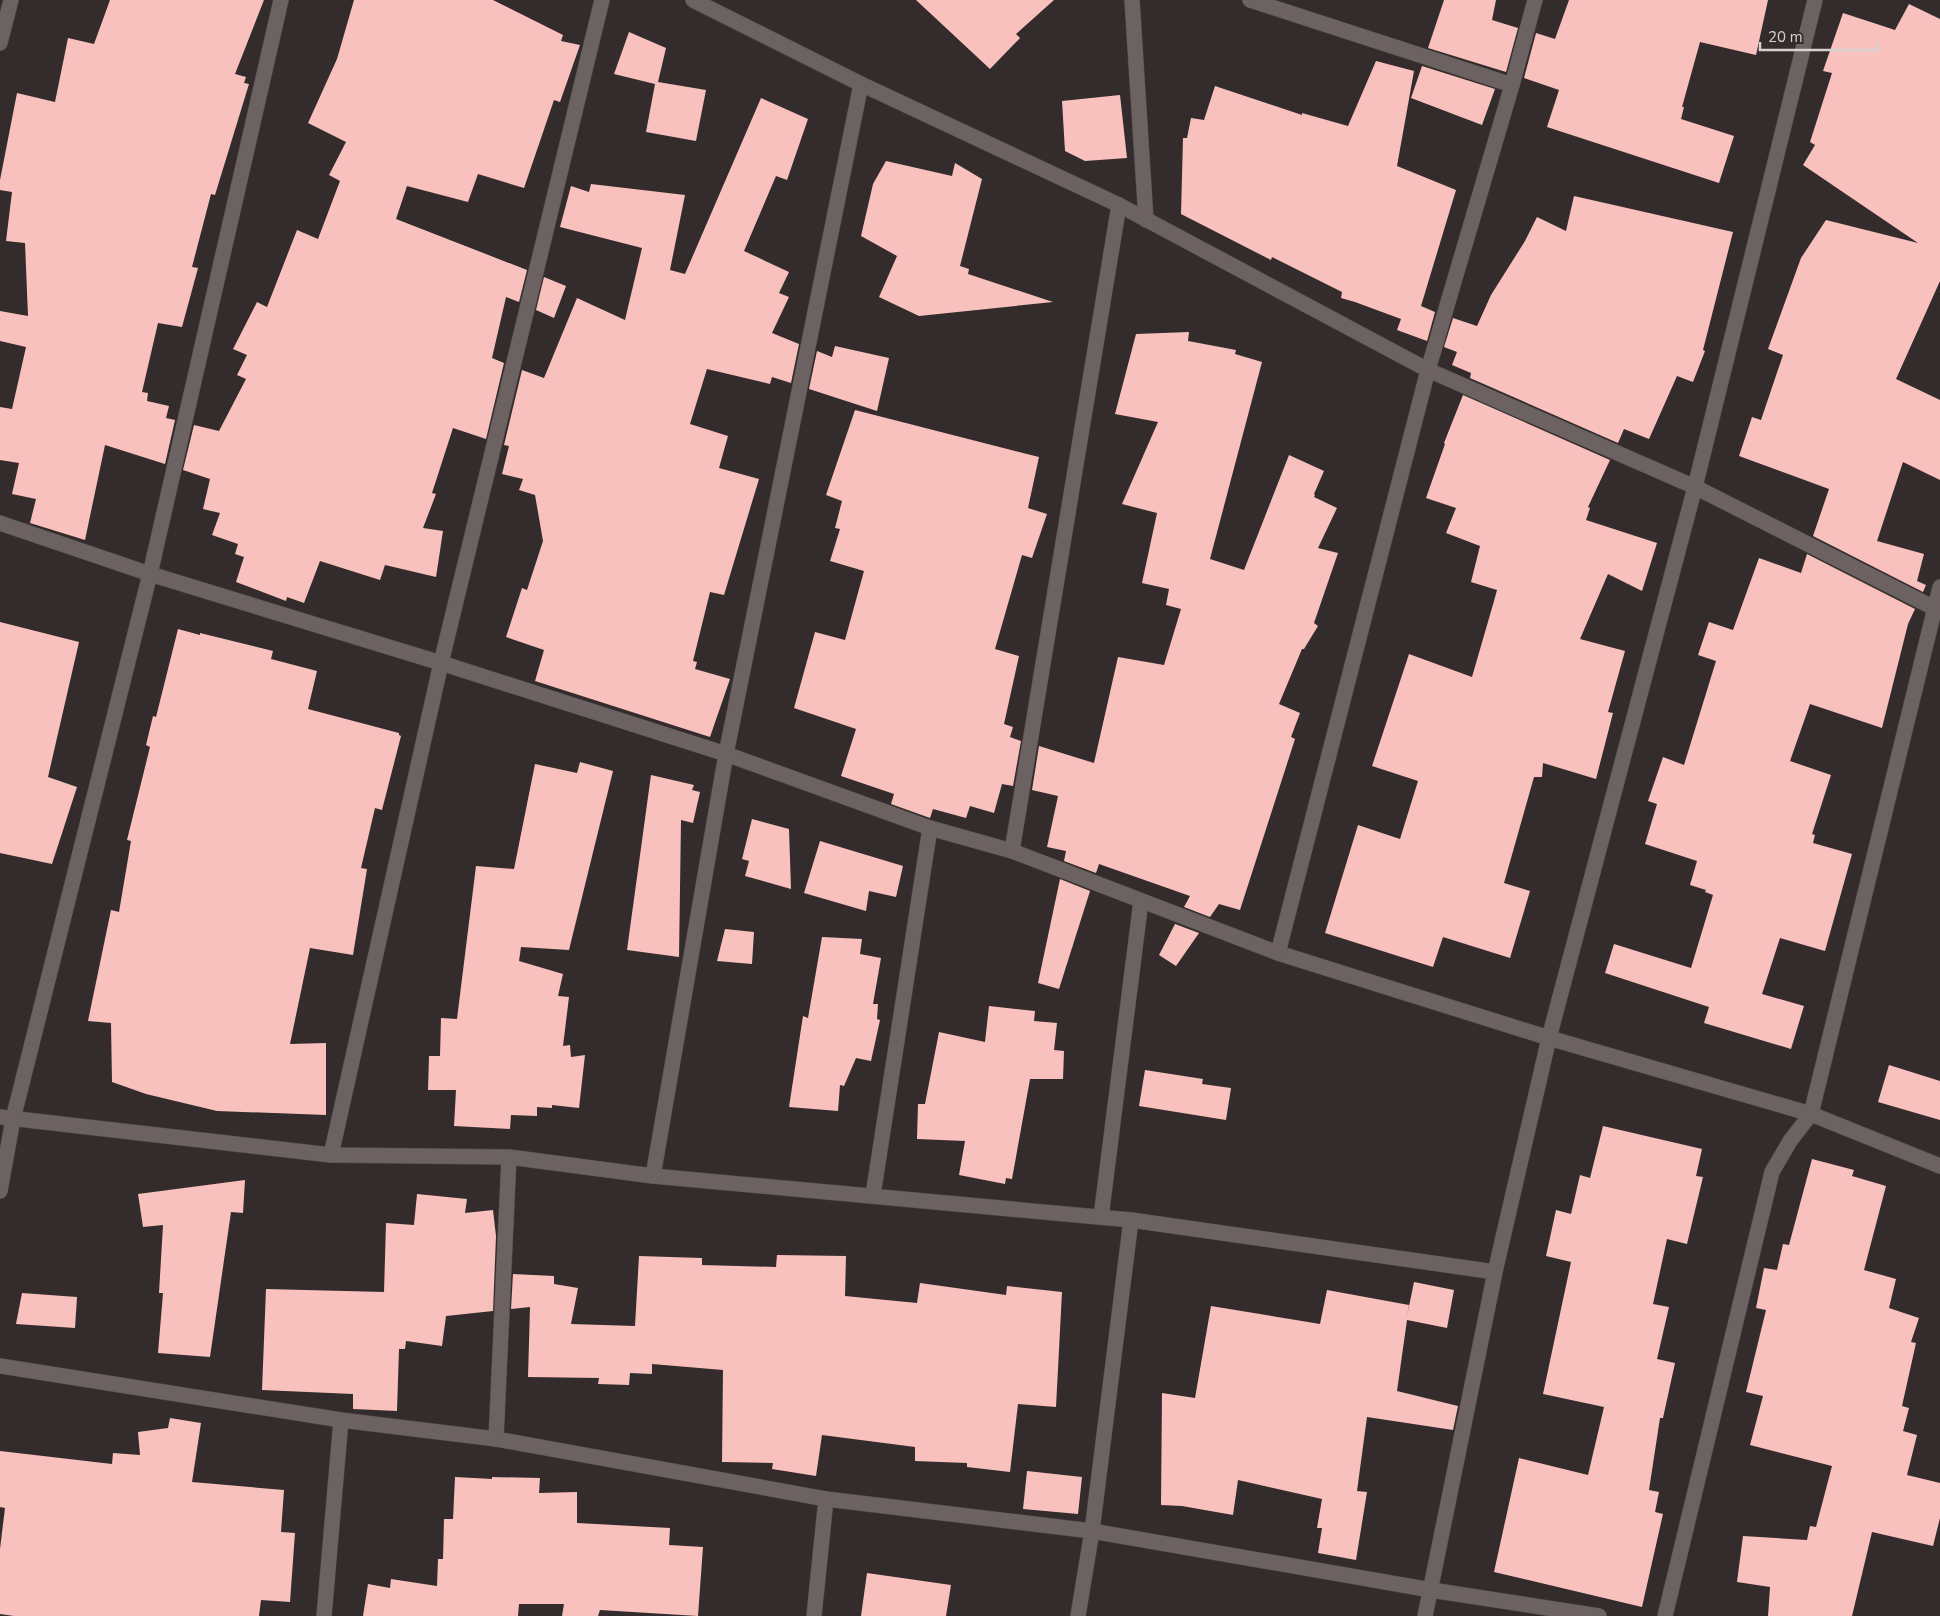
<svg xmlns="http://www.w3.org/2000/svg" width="1940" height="1616" viewBox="0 0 1940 1616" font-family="'Nunito Sans',sans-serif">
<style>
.building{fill:#f9c1bd}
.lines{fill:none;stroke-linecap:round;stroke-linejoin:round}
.street-casing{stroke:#504a49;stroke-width:16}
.street{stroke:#6b6261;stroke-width:15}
</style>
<rect width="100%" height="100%" fill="#342c2c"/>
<!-- building -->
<g class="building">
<path d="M110 0H264L235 74 246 77 244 83 249 84 215 195 211 194 192 267 198 268 182 327 158 323 142 392 148 393 147 401 169 406 166 418 175 420 165 464 105 445 85 540 30 523 36 499 12 494 19 463 0 460V407L12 409 26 347 0 341V311L28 316 25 243 6 241 12 192 0 190V180L17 93 55 102 68 38 94 44Z"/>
<path d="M354 0H493L563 35 561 41 580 45 560 102 554 100 524 188 478 174 468 202 407 186 396 219 527 270 519 302 506 297 492 358 504 363 486 439 453 428 432 493 436 494 423 528 443 531 436 577 385 565 380 580 320 561 304 603 287 597 286 601 236 582 244 557 235 554 238 544 212 535 220 513 203 509 210 479 183 470 194 425 219 431 246 379 237 375 247 355 233 349 257 302 267 307 297 230 318 239 340 181 329 175 346 142 308 123 337 59Z"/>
<path d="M916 0H1054L1016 34 1020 38 990 69Z"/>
<path d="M1444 0H1496L1492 20 1518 28 1506 72 1428 48Z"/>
<path d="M1569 0H1768L1756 55 1700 42 1682 107H1684L1681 119 1734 136 1719 183 1547 127 1559 90 1524 78 1536 33 1555 39Z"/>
<path d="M1909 4 1940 19V281L1896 379 1940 400V480L1903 462 1877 541 1924 554 1917 581 1926 585 1923 592 1813 536 1829 489 1739 456 1752 417 1761 420 1783 355 1768 349 1801 258 1826 220 1918 243 1803 165 1815 145 1810 142 1832 73 1823 71 1843 13 1895 30Z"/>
<path d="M629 32 666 48 658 82 706 90 696 141 646 132 655 84 614 74Z"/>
<path d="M1376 61 1414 71 1397 166 1456 190 1421 306 1435 312 1427 341 1397 330 1401 319 1355 302 1341 298 1342 292 1272 257 1271 260 1181 214 1183 138H1187L1191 118 1204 120 1215 86 1302 115V113L1348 126Z"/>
<path d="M1422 66 1495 89 1482 125 1411 98Z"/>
<path d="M1120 95 1127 158 1085 161 1065 151 1062 101Z"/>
<path d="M761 98 808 119 787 180 776 176 744 251 789 272 779 293 789 297 772 333 799 344 791 383 772 377 770 384 707 369 690 424 728 436 719 468 759 479 724 595 710 592 693 661 697 662 695 669 730 679 710 737 535 681 544 650 506 637 522 588 527 590 543 541 535 495 519 490 523 479 502 474 509 446 504 445 522 370 544 378 577 298 625 320 642 248 560 227 571 186 589 192 591 184 685 195 670 270 685 274Z"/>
<path d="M886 161 952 176 955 163 982 179 960 266 969 269 968 274 1053 302 919 316 879 297 897 256 861 236 873 184Z"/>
<path d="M1574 196 1733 232 1703 350 1705 351 1693 382 1677 376 1649 439 1624 429 1618 443 1470 378 1471 373 1452 365 1457 352 1444 347 1453 318 1477 326 1491 295 1525 241 1537 217 1566 231Z"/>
<path d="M544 277 566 286 554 318 536 310Z"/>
<path d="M1189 332 1188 341 1236 350 1235 354 1262 362 1210 559 1244 570 1289 455 1324 471 1314 494 1315 495 1314 497 1337 508 1318 548 1338 553 1314 623 1318 626 1304 649H1302L1279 704 1300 713 1291 737 1295 739 1240 910 1219 904 1210 917 1184 907 1190 896 1099 864 1096 873 1064 861 1066 851 1047 847 1058 796 1032 790 1039 746 1094 763 1118 657 1164 665 1181 609 1166 605 1169 589 1142 583 1157 513 1122 504 1158 422 1115 414 1136 334Z"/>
<path d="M835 346 889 358 877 411 809 389 817 351 832 357Z"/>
<path d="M1463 395 1610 460 1588 507 1590 508 1586 520 1657 543 1642 591 1608 574 1580 639 1625 651 1608 712 1613 713 1596 779 1543 763 1542 777H1534L1504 883 1530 891 1510 958 1443 937 1433 967 1325 933 1358 825 1400 839 1418 781 1372 766 1409 654 1472 677 1494 601 1497 590 1471 582 1480 546 1446 533 1456 508 1426 498 1445 444 1444 443Z"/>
<path d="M855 410 1039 457 1028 508 1047 514 1032 558 1022 555 995 649 1019 656 1004 724 1013 727 1010 737 1021 741 1013 786 1002 784 994 813 970 806 966 818 933 809 930 818 891 804 894 794 841 776 856 729 794 708 815 632 845 640 864 571 830 561 840 529 835 528 842 501 826 495Z"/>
<path d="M1807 554 1915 609 1908 624 1882 728 1810 704 1790 761 1831 775 1812 834 1815 835 1813 843 1852 854 1825 951 1780 938 1762 994 1804 1006 1791 1049 1704 1023 1709 1007 1605 973 1614 944 1691 968 1713 895 1705 892 1706 890 1690 885 1697 861 1645 844 1657 804 1648 801 1663 757 1684 765 1716 661 1698 655 1709 622 1733 630 1759 558 1801 573Z"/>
<path d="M0 622 79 642 48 777 77 787 52 864 0 853Z"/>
<path d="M178 629 200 635V633L273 651 271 659 317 671 308 709 399 733V735L401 736 382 810 375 808 361 868 367 869 353 955 310 948 290 1044 326 1043V1115L217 1111 146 1094 112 1082 111 1023 88 1021 111 910 119 912 131 841 127 840 150 747 146 745 153 716 156 717Z"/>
<path d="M580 762 613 771 569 950 521 947 519 961 563 974 558 996 569 997 563 1046 570 1045 571 1057 585 1055 579 1108 552 1105V1108L537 1107V1116L511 1115 510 1129 454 1126 456 1090H428L429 1056H440L441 1018 457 1019 476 866 514 869 535 764 577 773Z"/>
<path d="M651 775 694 785 692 790 700 792 693 823 681 820 679 957 627 950Z"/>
<path d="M752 819 789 829 791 889 745 876 749 861 742 859Z"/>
<path d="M820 841 903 866 896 897 869 891 866 911 804 893Z"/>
<path d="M1060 879 1090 891 1059 989 1038 983Z"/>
<path d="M1175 924 1199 933 1176 966 1159 955Z"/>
<path d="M725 929 754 932 752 964 717 961Z"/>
<path d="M822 937 862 939 860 954 881 958 873 1004H878L877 1019 880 1020 871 1061 856 1058 844 1086 840 1085 838 1111 789 1107 803 1016 808 1018Z"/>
<path d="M989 1006 1035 1011 1034 1021 1057 1023 1054 1050 1064 1051 1063 1079H1030L1012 1179 1006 1178 1005 1184 959 1175 965 1141 917 1139 918 1104H925L939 1032 985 1042Z"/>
<path d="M1889 1065 1940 1081V1120L1878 1102Z"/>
<path d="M1145 1070 1203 1079 1202 1084 1231 1088 1226 1120 1139 1106Z"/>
<path d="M1603 1126 1702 1149 1696 1176 1703 1177 1687 1244 1667 1239 1653 1304 1669 1307 1657 1359 1675 1363 1663 1418H1660L1649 1490 1659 1492 1655 1512 1663 1514 1642 1607 1494 1572 1519 1458 1588 1475 1604 1407 1543 1394 1571 1262 1546 1256 1556 1210 1571 1214 1580 1175 1590 1178Z"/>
<path d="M1812 1159 1854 1170 1852 1176 1886 1186 1864 1270 1896 1279 1889 1308 1919 1318 1911 1342 1916 1343 1902 1406 1909 1408 1903 1431 1917 1435 1907 1475 1940 1483V1518L1933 1546 1872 1532 1852 1616H1768L1770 1587 1737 1582 1743 1536 1807 1540 1810 1526 1816 1527 1832 1466 1750 1445 1763 1396 1746 1392 1766 1310 1756 1308 1764 1268 1777 1270 1783 1244 1789 1245Z"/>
<path d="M245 1180 243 1213 231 1212 210 1357 158 1353 163 1293H159L163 1225 143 1227 138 1194Z"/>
<path d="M417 1194 467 1199 465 1213 493 1210 496 1236 493 1311 446 1316 442 1346 406 1341 405 1349H399L397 1411 353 1409V1394L262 1390 266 1289 384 1292 386 1223 414 1225Z"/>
<path d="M777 1255 846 1256 845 1296 917 1303 920 1283 1006 1295 1007 1286 1062 1292 1056 1407 1018 1404 1010 1472 967 1467V1463L915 1461V1447L822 1435 816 1476 772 1469 773 1463 722 1462 723 1370 652 1364V1374L630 1373 629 1385 598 1384 599 1378 528 1377 530 1307 511 1309 513 1274 554 1276V1284L578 1288 571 1324 635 1326 639 1256 702 1258V1265L776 1267Z"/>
<path d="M1414 1282 1454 1290 1447 1328 1407 1320 1397 1391 1458 1406 1453 1430 1367 1417 1357 1491 1367 1492 1356 1560 1318 1553 1322 1528H1317L1322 1499 1238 1480 1233 1515 1182 1506 1161 1505 1162 1393 1195 1398 1211 1306 1320 1324 1327 1290 1409 1305 1407 1316Z"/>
<path d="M22 1293 77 1297 75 1328 16 1324Z"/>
<path d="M170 1418 201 1423 192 1482 284 1490 281 1532 295 1533 290 1602 261 1600 259 1616H14L0 1614V1549L5 1508 0 1507V1451L112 1464 113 1453 140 1455 138 1432 168 1428Z"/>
<path d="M1027 1471 1082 1477 1078 1514 1023 1509Z"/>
<path d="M455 1477 492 1479V1477L540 1478 539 1493 577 1492V1523L670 1528 669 1545 703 1547 698 1616 600 1610 598 1616H562L564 1604H519L518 1616H363L368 1584 390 1588 391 1579 437 1586 438 1559H443L444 1519H453Z"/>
<path d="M867 1573 951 1585 946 1616H861Z"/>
</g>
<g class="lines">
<!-- street casing -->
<g class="street-casing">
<g id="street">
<path d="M693 0 861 84 1119 205 1428 370 1695 487 1940 611"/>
<path d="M1132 0 1146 220"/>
<path d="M1250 0 1512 85"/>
<path d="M0 43 11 0"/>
<path d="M0 523 150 574 441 663 726 754 930 828 1012 851 1278 953 1549 1038 1811 1114 1940 1166"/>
<path d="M1012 851 1119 205"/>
<path d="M1278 953 1428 370 1512 85 1535 0"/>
<path d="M0 1117 331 1155 509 1157 653 1176 1131 1220 1495 1272"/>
<path d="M331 1155 441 663 602 0"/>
<path d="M653 1176 726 754 861 84"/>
<path d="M0 1191 13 1119 150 574 281 0"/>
<path d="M873 1195 930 828"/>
<path d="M1101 1217 1141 901"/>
<path d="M0 1366 341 1420 496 1439 826 1499 1092 1531 1431 1590 1599 1616"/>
<path d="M496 1439 509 1157"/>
<path d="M324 1616 341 1420"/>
<path d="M814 1616 826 1499"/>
<path d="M1078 1616 1092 1531 1131 1220"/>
<path d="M1425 1616 1495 1272 1549 1038 1695 487 1815 0"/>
<path d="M1665 1616 1772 1172 1790 1141 1811 1114 1940 587"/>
</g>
</g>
<!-- street -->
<use href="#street" class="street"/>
</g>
<!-- scale -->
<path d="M1760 42v8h118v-8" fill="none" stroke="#d7d2d1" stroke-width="2.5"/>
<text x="1768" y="42" font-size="15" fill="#d7d2d1" stroke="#342c2c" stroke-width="4" paint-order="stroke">20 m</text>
</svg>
